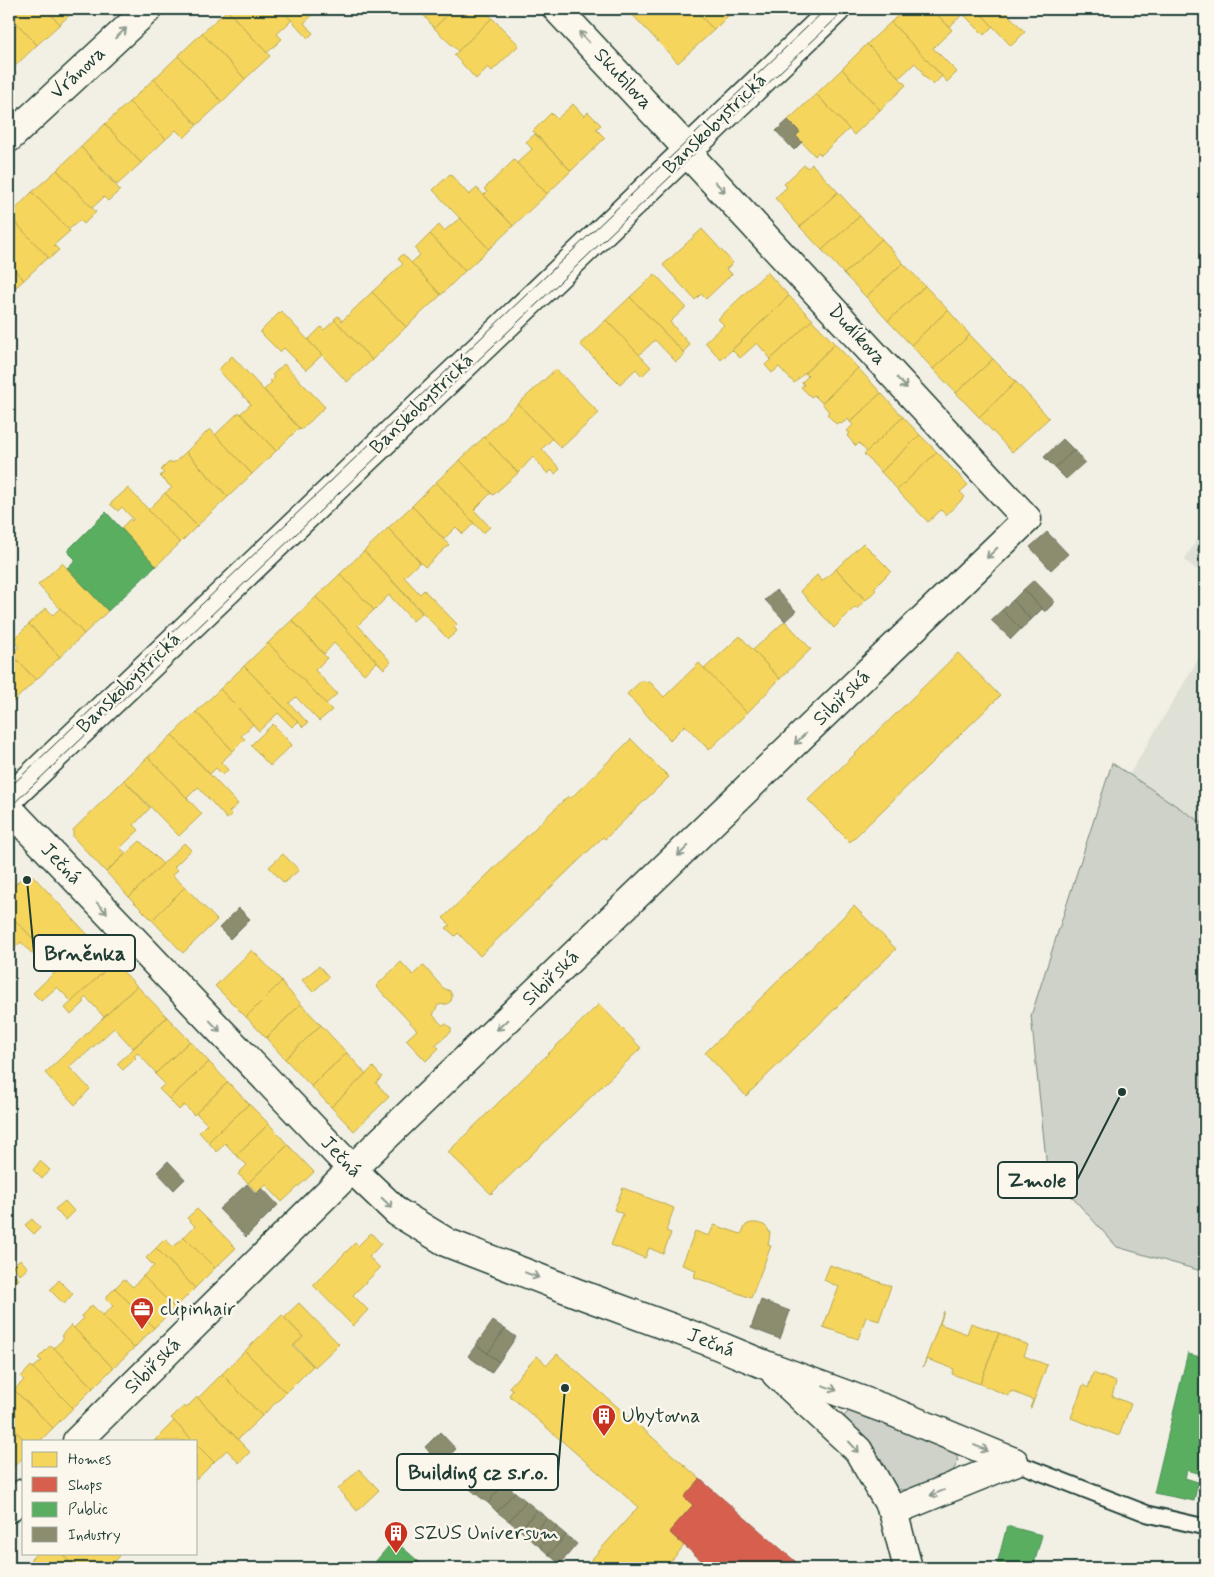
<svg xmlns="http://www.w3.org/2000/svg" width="1214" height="1577" viewBox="0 0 1214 1577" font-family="Mynerve,sans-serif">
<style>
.built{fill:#e0e1d6}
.green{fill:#cfd2c8;stroke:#77887e}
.homes{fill:#f6d55c;stroke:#b6a750}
.shops{fill:#d6604d;stroke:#9f5646}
.public{fill:#5aae61;stroke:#488c54}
.industry{fill:#8c8c6e;stroke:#6b745d}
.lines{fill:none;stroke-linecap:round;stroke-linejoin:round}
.lane-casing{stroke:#1f3d34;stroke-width:19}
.street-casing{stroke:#1f3d34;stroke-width:31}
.secondary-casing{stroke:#1f3d34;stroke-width:31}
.lane{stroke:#fbf7ec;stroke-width:15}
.street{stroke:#fbf7ec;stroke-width:28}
.secondary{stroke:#fbf7ec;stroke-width:28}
.tram{stroke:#1f3d34;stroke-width:1}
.oneway{stroke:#8d9a90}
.labels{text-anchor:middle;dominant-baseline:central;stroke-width:5;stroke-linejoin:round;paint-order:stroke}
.street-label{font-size:20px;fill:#1f3d34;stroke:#fbf7ec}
.poi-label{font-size:20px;fill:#1f3d34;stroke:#fbf7ec;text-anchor:start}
.leader{fill:none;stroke:#1f3d34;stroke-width:2}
.callout-dot{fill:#1f3d34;stroke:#fbf7ec;stroke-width:2}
.callout{fill:#fbf7ec;stroke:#1f3d34;stroke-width:2}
.callout-label{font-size:21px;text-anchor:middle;font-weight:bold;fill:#1f3d34}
</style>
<rect width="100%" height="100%" fill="#f2f0e5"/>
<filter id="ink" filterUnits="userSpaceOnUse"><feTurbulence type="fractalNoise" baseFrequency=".02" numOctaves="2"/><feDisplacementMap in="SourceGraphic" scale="10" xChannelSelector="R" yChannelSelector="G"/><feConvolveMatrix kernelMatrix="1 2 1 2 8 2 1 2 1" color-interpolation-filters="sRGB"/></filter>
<g filter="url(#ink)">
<!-- built -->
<g class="built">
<path d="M1205 526V576L1184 560Z"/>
<path d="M1205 648V825L1129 775Z"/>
</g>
<!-- green -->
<g class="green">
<path d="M1112 763 1205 825V1272L1117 1247 1047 1169 1031 1016Z"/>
<path d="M849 1411 954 1449 958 1461 952 1473 913 1491 893 1489 847 1423 844 1416Z"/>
</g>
<!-- homes -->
<g class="homes">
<path d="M9 9H45L60 24 37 45 9 15Z"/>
<path d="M45 9H76L60 24Z"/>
<path d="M229 9H281L292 20 277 34 282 39 267 53 227 10Z"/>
<path d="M281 9H319L304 23 313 33 308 38Z"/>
<path d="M419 9H454L434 28Z"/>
<path d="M454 9H484L492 18 458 51 434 28Z"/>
<path d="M627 9H694L714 30 678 63Z"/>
<path d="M694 9H735L714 30Z"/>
<path d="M905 9H932L952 30 933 48 957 72 947 82 891 22Z"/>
<path d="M932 9H977L993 26 984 35 963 14 949 27Z"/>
<path d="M977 9H1003L1025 32 1011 46Z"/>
<path d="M227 10 270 56 245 79 202 33Z"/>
<path d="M9 15 37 45 15 66 9 60Z"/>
<path d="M492 18 519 45 492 71 488 67 476 79 454 55Z"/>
<path d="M891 22 942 76 933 85 921 73 923 72 915 63 899 78 867 44Z"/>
<path d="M202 33 245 79 222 102 178 56Z"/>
<path d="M867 44 906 85 880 110 842 69Z"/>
<path d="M178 56 222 102 197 125 154 79Z"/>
<path d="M842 69 880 110 854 135 816 94Z"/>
<path d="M154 79 197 125 184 138 176 130 166 139 129 102Z"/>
<path d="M816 94 849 129 821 155 818 152 815 156 796 136 800 132 788 120Z"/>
<path d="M129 102 166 139 141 163 105 124Z"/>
<path d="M573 104 584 116 588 112 601 125 596 129 605 138 571 171 533 131 551 113 557 119Z"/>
<path d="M105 124 141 163 117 185 81 147Z"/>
<path d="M535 134 571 171 547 194 517 163 532 149 526 142Z"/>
<path d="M81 147 120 190 108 201 104 197 92 208 57 170Z"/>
<path d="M514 160 547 194 513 226 484 195 487 192 484 189Z"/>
<path d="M812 164 838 192 800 227 775 198 787 187 784 184 804 165 808 168Z"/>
<path d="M57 170 96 212 84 224 80 220 68 230 32 192Z"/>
<path d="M450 174 469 195 477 188 513 226 489 249 433 190Z"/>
<path d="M32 192 70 231 54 245 59 250 49 259 9 216Z"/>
<path d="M838 192 860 216 822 250 800 227Z"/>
<path d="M9 216 48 257 24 280 9 264Z"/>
<path d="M860 216 882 239 844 274 822 250Z"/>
<path d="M460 218 489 249 465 271 430 234 439 225 444 231Z"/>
<path d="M702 229 733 263 726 269 732 274 706 299 701 294 695 300 663 265Z"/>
<path d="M430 234 465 271 441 295 411 263 420 255 415 249Z"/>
<path d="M882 239 903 263 866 297 844 274Z"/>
<path d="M403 254 441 295 406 327 372 292 403 264 398 259Z"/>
<path d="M903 263 925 286 888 321 866 297Z"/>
<path d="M9 264 24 280 9 293Z"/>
<path d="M767 272 789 296 721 360 705 342 724 325 718 319Z"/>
<path d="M655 274 686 307 670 322 690 345 683 352 630 297Z"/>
<path d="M925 286 948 310 911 345 888 321Z"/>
<path d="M372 292 406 327 372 360 334 319 338 316 342 321Z"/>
<path d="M789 296 813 320 771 359 757 343 740 358 732 350Z"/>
<path d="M630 297 685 354 676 362 655 340 639 355 606 320Z"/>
<path d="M948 310 970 335 933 369 911 345Z"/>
<path d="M281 311 322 355 306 370 284 348 280 352 260 332Z"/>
<path d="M335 320 372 360 347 382 308 340 321 327 324 330Z"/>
<path d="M606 320 651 367 642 376 636 369 620 384 580 344Z"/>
<path d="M812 320 835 344 794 383 779 367 772 373 765 365Z"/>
<path d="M970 335 993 359 956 393 933 369Z"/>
<path d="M835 344 858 368 822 403 814 395 811 397 801 387 804 385 802 382 808 376 805 373Z"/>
<path d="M232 356 299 428 276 451 240 414 251 404 218 370Z"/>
<path d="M993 359 1016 382 979 417 956 393Z"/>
<path d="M284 364 325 407 301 430 264 390 272 382 270 381 274 377 272 375Z"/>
<path d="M858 368 881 393 850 422 848 419 841 424 839 422 836 424 827 414 829 412 822 403Z"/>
<path d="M556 369 599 413 561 448 518 404Z"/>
<path d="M1016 382 1049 418 1012 452 979 417Z"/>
<path d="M881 393 903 417 867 452 859 443 856 446 847 436 850 433 847 431 853 425 850 422Z"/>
<path d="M518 404 552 439 542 449 560 469 555 474 552 470 548 474 533 457 518 473 484 437Z"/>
<path d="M239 412 276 451 252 474 215 435Z"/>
<path d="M903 417 920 435 881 472 864 454Z"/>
<path d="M210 429 252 474 228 497 186 452Z"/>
<path d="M920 435 937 452 898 490 881 472Z"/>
<path d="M484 437 518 473 493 495 460 460Z"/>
<path d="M186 452 228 497 197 526 165 493 172 488 160 476 164 473 161 470 168 463 175 462Z"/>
<path d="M937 452 968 485 960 492 965 497 946 515 941 510 928 522 897 490Z"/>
<path d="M460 460 491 493 474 510 490 527 483 533 436 482Z"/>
<path d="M436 482 474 523 463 534 456 527 444 539 412 506Z"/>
<path d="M128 488 180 543 156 566 121 528 130 519 132 521 133 519 122 507 118 511 110 504Z"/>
<path d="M165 493 197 526 180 543 148 510Z"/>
<path d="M412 506 449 545 425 567 388 528Z"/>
<path d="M388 528 420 562 404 577 420 594 424 590 457 624 454 627 457 631 448 639 364 551Z"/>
<path d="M863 543 891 571 874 588 876 590 866 600 836 569Z"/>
<path d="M364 551 422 613 413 621 389 595 374 610 340 574Z"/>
<path d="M62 563 108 611 84 634 38 585Z"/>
<path d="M836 569 865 600 857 609 855 607 834 628 800 591 817 575 822 581Z"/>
<path d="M340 574 374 610 358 625 391 662 384 669 316 597Z"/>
<path d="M316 597 377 662 364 674 334 643 324 654 292 620Z"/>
<path d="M46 608 53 615 60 608 84 634 60 657 29 624Z"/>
<path d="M292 620 327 658 315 670 337 694 326 704 268 643Z"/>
<path d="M785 621 811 649 780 679 753 650Z"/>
<path d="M29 624 60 657 36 680 11 654 19 647 13 640Z"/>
<path d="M740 636 780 679 747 713 704 669Z"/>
<path d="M268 643 332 710 319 721 296 697 289 703 308 723 303 727 244 666Z"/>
<path d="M958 653 1000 696 850 842 808 800Z"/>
<path d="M11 654 36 680 12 703 9 699V656Z"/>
<path d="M699 663 747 713 709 750 685 725 670 740 627 694 641 681H644L651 683 664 697Z"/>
<path d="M244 666 298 722 292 727 278 713 259 731 220 689Z"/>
<path d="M220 689 253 724 241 736 245 739 233 751 196 712Z"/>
<path d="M196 712 233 751 221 762 228 770 223 775 216 768 210 774 172 735Z"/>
<path d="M273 724 292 745 270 766 251 745Z"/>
<path d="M172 735 238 804 229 812 232 815 227 819 198 787 187 798 148 757Z"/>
<path d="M631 739 669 777 605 839 603 837 480 956 458 933 455 936 446 928 450 925 443 918 568 796 570 799Z"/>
<path d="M148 757 202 814 179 836 124 780Z"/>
<path d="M124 780 150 808 134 825 139 830 120 848 126 853 106 872 73 837V830Z"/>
<path d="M140 841 163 864 129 897 106 872Z"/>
<path d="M184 843 191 850 174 867 178 870 172 875 185 887 152 920 129 897Z"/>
<path d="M283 854 299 870 284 883 269 867Z"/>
<path d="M25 874 33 876 91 938 60 967 9 914V892Z"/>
<path d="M185 887 217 920 183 953 152 920Z"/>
<path d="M854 906 896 949 746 1096 705 1053Z"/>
<path d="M9 914 49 955 41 963 21 942 9 954Z"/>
<path d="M91 938 114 962 72 1002 57 987 41 1001 33 993Z"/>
<path d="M252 950 282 981 246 1017 215 986Z"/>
<path d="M114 962 137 986 104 1017 86 997 83 1000 85 1002 71 1015 65 1008Z"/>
<path d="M401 962 413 975 423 965 443 988 450 991 452 996 451 1001 447 1004 438 1005 433 1015 442 1025 446 1024 451 1028V1032L435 1045 439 1048 426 1061 406 1040 417 1030 376 986Z"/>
<path d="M319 966 329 977 313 992 302 980Z"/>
<path d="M281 982 301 1004 266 1038 246 1017Z"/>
<path d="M137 986 167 1017 133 1048 114 1028 81 1058 80 1057 69 1067 90 1089 75 1105 45 1073Z"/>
<path d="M301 1004 321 1025 285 1059 266 1038Z"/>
<path d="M599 1004 641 1048 491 1194 448 1152Z"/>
<path d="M167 1017 190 1041 156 1073 138 1053 134 1056 136 1058 123 1070 117 1064Z"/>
<path d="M321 1025 347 1053 311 1086 285 1059Z"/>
<path d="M190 1041 209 1062 169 1099 159 1089 165 1084 155 1074Z"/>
<path d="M347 1053 366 1074 331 1107 311 1086Z"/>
<path d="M209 1062 228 1082 194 1115 184 1105 179 1110 169 1099Z"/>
<path d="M373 1067 382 1077 376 1083 389 1097 354 1131 331 1107Z"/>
<path d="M228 1082 249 1104 208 1142 199 1132 207 1124 196 1113Z"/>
<path d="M249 1104 269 1124 236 1155 225 1143 217 1152 208 1142Z"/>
<path d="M269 1124 288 1145 248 1183 238 1174 247 1165 236 1155Z"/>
<path d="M288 1145 314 1172 282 1202 266 1185 257 1193 248 1183Z"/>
<path d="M40 1161 50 1170 42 1179 33 1170Z"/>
<path d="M623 1188 674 1208 666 1231 671 1233 663 1254 649 1248 645 1258 611 1245 623 1214 614 1210Z"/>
<path d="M65 1201 74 1211 65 1220 55 1209Z"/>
<path d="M197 1209 236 1248 215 1268 184 1237 195 1226 187 1218Z"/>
<path d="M32 1219 40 1228 34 1234 25 1225Z"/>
<path d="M751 1223H757L764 1225 768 1229 770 1234 768 1245 771 1246 751 1298 694 1277 696 1270 682 1265 695 1231 709 1236 714 1225 741 1234 746 1225Z"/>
<path d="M371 1233 381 1244 369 1257 380 1268 353 1295 368 1310 353 1326 313 1285 355 1243 358 1246Z"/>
<path d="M184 1237 215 1268 195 1288 156 1248 165 1239 173 1247Z"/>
<path d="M156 1248 195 1288 175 1308 143 1276 154 1266 146 1258Z"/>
<path d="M20 1259 28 1268 20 1275 13 1266Z"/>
<path d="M830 1265 891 1286 879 1321 866 1317 858 1339 823 1327 839 1287 824 1280Z"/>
<path d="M10 1270 19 1279 11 1287 9 1284V1271Z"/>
<path d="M143 1276 175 1308 154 1328 115 1288 124 1279 133 1287Z"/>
<path d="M59 1280 73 1294 64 1304 50 1290Z"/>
<path d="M115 1288 154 1328 134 1348 102 1316 113 1306 105 1298Z"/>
<path d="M299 1303 339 1344 315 1367 294 1345 303 1337 284 1317Z"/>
<path d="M92 1305 134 1348 113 1368 74 1328 84 1318 81 1316Z"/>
<path d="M944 1311 940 1324 967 1334 971 1323 999 1333 980 1384 952 1374 954 1369 927 1359 923 1367Z"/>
<path d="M282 1315 303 1337 293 1346 313 1366 286 1393 245 1351Z"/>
<path d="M71 1325 113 1368 93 1388 54 1348 64 1338 61 1336Z"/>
<path d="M999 1333 1028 1345 1024 1356 1047 1365 1031 1408H1030L1033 1400 1011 1391 1009 1396 980 1384Z"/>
<path d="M51 1345 93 1388 73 1408 33 1368 42 1361 38 1358Z"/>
<path d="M245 1351 286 1393 262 1416 222 1374Z"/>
<path d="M557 1354 700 1479 684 1497 693 1505 669 1532 684 1546 665 1568H584L638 1507 509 1395 513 1390 509 1387 537 1356 547 1365Z"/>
<path d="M31 1366 73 1408 53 1428 14 1390 24 1380 21 1377Z"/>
<path d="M1093 1373 1116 1382 1112 1396 1131 1404 1119 1436 1071 1418 1083 1385 1088 1388Z"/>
<path d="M222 1374 262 1416 238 1439 198 1398Z"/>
<path d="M11 1387 53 1428 40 1441H25L9 1424V1388Z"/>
<path d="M197 1397 250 1452 239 1463 227 1450 214 1462 196 1444V1441H193L171 1418 184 1406 186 1408Z"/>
<path d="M174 1421 193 1441H154Z"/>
<path d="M9 1424 25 1441H24V1457L12 1468 9 1464Z"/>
<path d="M196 1444 214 1462 196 1480Z"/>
<path d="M359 1469 379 1490 357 1511 338 1489Z"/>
<path d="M37 1553H61L76 1568H22Z"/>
<path d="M61 1553H117L120 1556 108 1568H76Z"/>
</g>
<!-- shops -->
<path class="shops" d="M700 1479 803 1568H710L669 1532 693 1505 684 1497Z"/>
<!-- public -->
<g class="public">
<path d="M106 512 156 566 108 611 67 568 76 560 67 551Z"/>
<path d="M1188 1352V1354L1205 1358V1475L1187 1470 1185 1478 1198 1482 1194 1501 1154 1493Z"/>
<path d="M1007 1526 1042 1535 1033 1568H985V1565L996 1568Z"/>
<path d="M394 1540 426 1568H370Z"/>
</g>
<!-- industry -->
<g class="industry">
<path d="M788 120 800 132 796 136 802 142 794 150 776 131Z"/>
<path d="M1063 439 1074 450 1055 468 1044 457Z"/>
<path d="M1074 450 1085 462 1066 479 1055 468Z"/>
<path d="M1047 532 1068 554 1051 570 1030 547Z"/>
<path d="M1205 537V556L1197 551Z"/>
<path d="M1034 580 1055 602 1045 612 1024 589Z"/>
<path d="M1024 589 1042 609 1031 620 1013 600Z"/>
<path d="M776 590 796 611 785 621 765 600Z"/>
<path d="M1013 600 1031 620 1021 629 1002 610Z"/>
<path d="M1002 610 1021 629 1011 639 991 620Z"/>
<path d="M239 908 250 919 230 939 219 928Z"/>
<path d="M168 1161 185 1179 174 1190 157 1172Z"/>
<path d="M247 1184 256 1194 262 1188 278 1205 246 1237 219 1209Z"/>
<path d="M761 1300 790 1311 780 1339 751 1328Z"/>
<path d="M493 1321 505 1329 488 1353 476 1345Z"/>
<path d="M505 1329 516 1337 499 1362 488 1353Z"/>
<path d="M476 1345 499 1362 491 1373 468 1356Z"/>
<path d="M440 1432 456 1449 431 1474 421 1463 430 1453 425 1447Z"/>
<path d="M482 1464 494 1474 476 1494 465 1485Z"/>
<path d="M494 1474 504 1483 488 1503 476 1494Z"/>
<path d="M504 1483 515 1492 497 1512 488 1503Z"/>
<path d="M515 1492 526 1501 509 1521 497 1512Z"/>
<path d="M526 1501 537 1510 520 1530 509 1521Z"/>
<path d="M537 1510 547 1518 530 1539 520 1530Z"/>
<path d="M547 1518 557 1527 540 1547 530 1539Z"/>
<path d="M557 1527 566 1535 549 1555 540 1547Z"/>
<path d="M566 1535 577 1544 560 1564 549 1555Z"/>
</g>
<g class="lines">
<!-- lane casing -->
<g class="lane-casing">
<path id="lane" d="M1014 1462 1148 1514 1205 1527"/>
</g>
<!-- street casing -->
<g class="street-casing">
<g id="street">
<path d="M9 138 148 9"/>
<path d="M9 809 352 1169 397 1212 448 1243 577 1293 705 1340 768 1366 888 1410 1014 1462"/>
<path d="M776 1374 858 1450 893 1511 908 1568"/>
<path d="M77 1441 352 1169 1027 519 691 157 683 144 557 9"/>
<path d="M9 1508 24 1493"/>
<path d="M893 1511 1014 1462"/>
</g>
</g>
<!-- secondary casing -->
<g class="secondary-casing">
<path id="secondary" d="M9 799 836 9"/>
</g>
<!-- lane -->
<use href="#lane" class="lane"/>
<!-- street -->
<use href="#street" class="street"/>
<!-- secondary -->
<use href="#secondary" class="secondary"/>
<!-- tram -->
<g class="tram">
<path d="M9 788 826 9"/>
<path d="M9 808 846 9"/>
</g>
</g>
<!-- one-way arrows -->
<defs><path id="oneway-shaft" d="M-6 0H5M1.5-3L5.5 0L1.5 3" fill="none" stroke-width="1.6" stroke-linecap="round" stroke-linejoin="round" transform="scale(1.25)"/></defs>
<g class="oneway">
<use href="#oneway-shaft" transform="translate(121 33) rotate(-43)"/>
<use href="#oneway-shaft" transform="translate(584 37) rotate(-133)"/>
<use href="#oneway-shaft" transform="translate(720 187) rotate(47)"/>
<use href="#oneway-shaft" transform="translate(902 383) rotate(47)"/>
<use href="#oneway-shaft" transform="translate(992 553) rotate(136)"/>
<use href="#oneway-shaft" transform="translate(800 739) rotate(136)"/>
<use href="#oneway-shaft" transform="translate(683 851) rotate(136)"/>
<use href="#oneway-shaft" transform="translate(102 908) rotate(46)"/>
<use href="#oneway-shaft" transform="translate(502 1025) rotate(136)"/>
<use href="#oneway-shaft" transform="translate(215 1026) rotate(46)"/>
<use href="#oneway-shaft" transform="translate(387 1203) rotate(44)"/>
<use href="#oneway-shaft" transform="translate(532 1275) rotate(21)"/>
<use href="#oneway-shaft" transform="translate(830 1388) rotate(20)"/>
<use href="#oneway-shaft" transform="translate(854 1447) rotate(47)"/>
<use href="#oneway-shaft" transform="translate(981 1448) rotate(23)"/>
<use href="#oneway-shaft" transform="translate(937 1493) rotate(158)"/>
</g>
</g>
<!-- icons -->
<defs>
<g id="office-pin" transform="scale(1.25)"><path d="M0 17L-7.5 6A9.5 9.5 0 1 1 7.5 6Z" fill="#c8321e" stroke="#fbf7ec"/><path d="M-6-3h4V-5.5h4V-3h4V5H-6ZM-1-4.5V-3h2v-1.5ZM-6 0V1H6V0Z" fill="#fff"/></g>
<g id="building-pin" transform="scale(1.25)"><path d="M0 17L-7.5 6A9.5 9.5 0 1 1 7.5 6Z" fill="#c8321e" stroke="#fbf7ec"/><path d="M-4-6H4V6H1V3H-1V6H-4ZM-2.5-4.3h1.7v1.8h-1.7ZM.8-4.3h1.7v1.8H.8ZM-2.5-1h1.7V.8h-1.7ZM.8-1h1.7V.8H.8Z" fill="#fff"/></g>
</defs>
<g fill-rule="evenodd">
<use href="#office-pin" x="142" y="1309"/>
<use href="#building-pin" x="604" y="1416"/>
<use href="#building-pin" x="396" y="1533"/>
</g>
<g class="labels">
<!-- street labels -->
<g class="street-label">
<text transform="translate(78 73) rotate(-43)">Vránova</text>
<text transform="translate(623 79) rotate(47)">Skutilova</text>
<text transform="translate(715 124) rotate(-44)">Banskobystrická</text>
<text transform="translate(857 335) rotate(47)">Dudíkova</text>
<text transform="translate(422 404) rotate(-44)">Banskobystrická</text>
<text transform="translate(129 683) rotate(-44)">Banskobystrická</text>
<text transform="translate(842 698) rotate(-44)">Sibiřská</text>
<text transform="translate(61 864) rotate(46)">Ječná</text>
<text transform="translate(551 978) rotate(-44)">Sibiřská</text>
<text transform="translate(341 1157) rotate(46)">Ječná</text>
<text transform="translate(711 1343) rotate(21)">Ječná</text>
<text transform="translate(153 1366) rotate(-45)">Sibiřská</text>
</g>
<!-- poi labels -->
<g class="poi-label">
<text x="160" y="1309">clipinhair</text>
<text x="622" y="1416">Ubytovna</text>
<text x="414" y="1533">SZUS Universum</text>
</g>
</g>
<!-- callouts -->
<path class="leader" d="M27 880L34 953M1122 1092L1077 1180M565 1388L558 1472"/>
<g class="callout-dot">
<circle cx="27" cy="880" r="5"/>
<circle cx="1122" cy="1092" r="5"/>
<circle cx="565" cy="1388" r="5"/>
</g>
<g class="callout">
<rect x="34" y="935" width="101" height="36" rx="5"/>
<rect x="998" y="1162" width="79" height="36" rx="5"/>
<rect x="397" y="1454" width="161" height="36" rx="5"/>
</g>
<g class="callout-label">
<text x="85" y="960">Brněnka</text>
<text x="1037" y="1187">Zmole</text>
<text x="478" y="1479">Building cz s.r.o.</text>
</g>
<!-- margin -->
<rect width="1214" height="1577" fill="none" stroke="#fbf7ec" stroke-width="30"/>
<rect x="15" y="15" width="1184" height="1547" fill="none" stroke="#1f3d34" stroke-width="2" filter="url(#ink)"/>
<!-- legend -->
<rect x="22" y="1440" width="175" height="115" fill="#fbf7ec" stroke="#a3ada2"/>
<rect x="32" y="1452" width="25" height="15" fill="#f6d55c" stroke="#a3ada2"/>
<text x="68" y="1464" font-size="15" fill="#1f3d34">Homes</text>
<rect x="32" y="1477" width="25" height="15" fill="#d6604d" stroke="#a3ada2"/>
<text x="68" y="1490" font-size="15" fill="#1f3d34">Shops</text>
<rect x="32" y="1502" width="25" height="15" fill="#5aae61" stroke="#a3ada2"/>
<text x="68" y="1514" font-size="15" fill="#1f3d34">Public</text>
<rect x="32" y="1527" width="25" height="15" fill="#8c8c6e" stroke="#a3ada2"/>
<text x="68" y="1540" font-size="15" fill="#1f3d34">Industry</text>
</svg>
